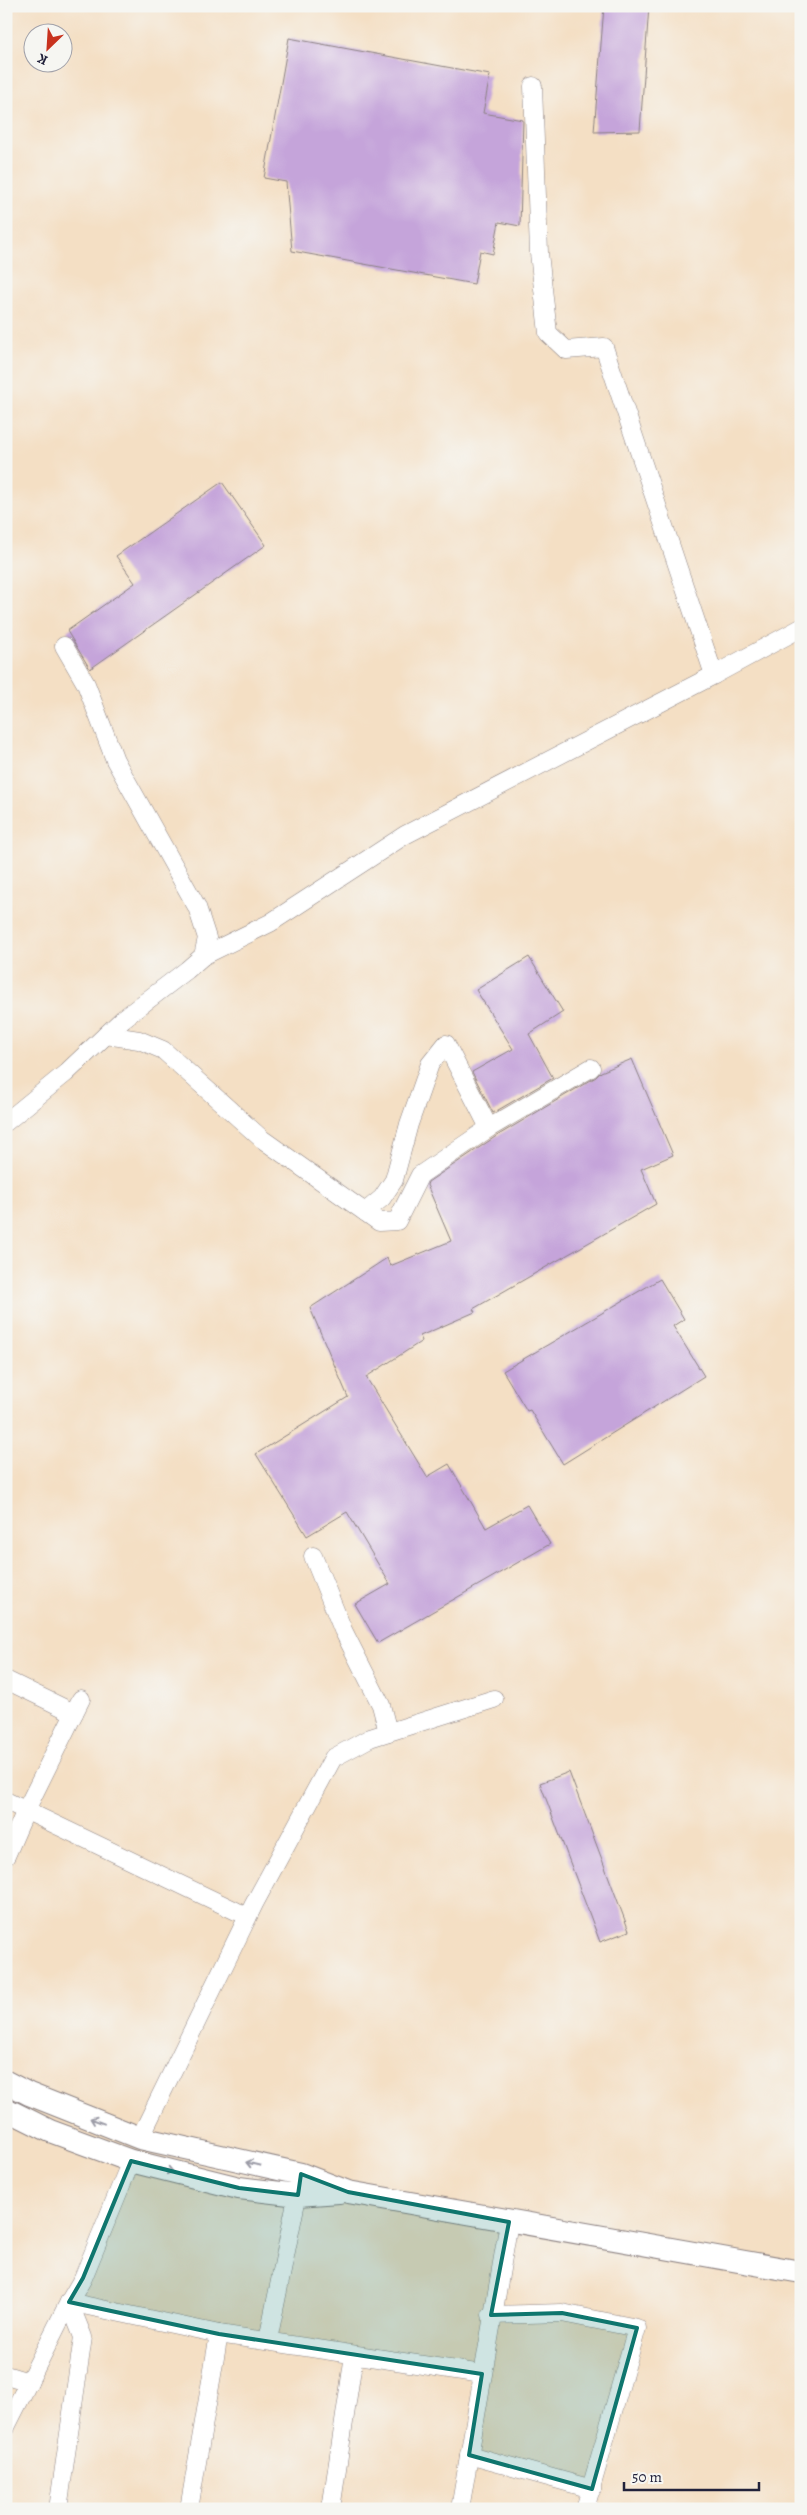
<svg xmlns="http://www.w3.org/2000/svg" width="807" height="2515" viewBox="0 0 807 2515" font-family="Alegreya,serif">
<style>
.building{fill:#c5a4da}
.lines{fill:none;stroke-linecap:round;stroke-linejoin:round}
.minor-casing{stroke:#8b8080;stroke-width:19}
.tertiary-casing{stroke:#8b8080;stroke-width:24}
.minor{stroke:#fff;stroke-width:18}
.tertiary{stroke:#fff;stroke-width:22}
.oneway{stroke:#9c9ca7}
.marked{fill:#0f766e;fill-opacity:0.2;stroke:#0f766e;stroke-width:4;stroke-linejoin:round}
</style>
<rect width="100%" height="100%" fill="#f6f6f2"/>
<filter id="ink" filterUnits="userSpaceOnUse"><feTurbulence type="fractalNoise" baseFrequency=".02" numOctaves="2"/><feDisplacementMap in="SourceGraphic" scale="10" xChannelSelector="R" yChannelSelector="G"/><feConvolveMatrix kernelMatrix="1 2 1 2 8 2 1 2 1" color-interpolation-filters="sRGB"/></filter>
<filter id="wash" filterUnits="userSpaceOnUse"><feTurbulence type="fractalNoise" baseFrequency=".0096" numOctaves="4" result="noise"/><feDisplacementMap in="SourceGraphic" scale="20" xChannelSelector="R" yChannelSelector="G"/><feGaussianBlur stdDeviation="1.12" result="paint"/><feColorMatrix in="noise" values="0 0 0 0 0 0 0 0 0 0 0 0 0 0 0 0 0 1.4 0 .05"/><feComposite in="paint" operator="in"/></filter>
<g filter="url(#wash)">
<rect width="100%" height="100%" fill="#f4dfc4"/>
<g id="blocks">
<!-- building -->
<g class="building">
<path d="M604 6H649L640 131 594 132Z"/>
<path d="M289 38 490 75 483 113 523 120 520 226 499 222 493 254 480 251 474 284 292 251 286 182 264 178Z"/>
<path d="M222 482 266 545 90 669 67 631 135 583 116 556Z"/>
<path d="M529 957 563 1012 529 1034 553 1078 493 1113 472 1072 513 1049 476 990Z"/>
<path d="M632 1059 673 1155 641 1169 656 1204 473 1309 475 1312 420 1336 422 1341 366 1377 427 1477 449 1464 486 1528 527 1505 550 1544 378 1643 355 1604 390 1584 347 1512 307 1536 256 1454 348 1397 310 1308 387 1258 390 1266 451 1241 427 1185 428 1182 495 1137 596 1077 601 1072Z"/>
<path d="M660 1279 684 1319 673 1326 704 1376 563 1464 530 1410 527 1411 503 1371Z"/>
<path d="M569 1772 629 1931 600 1942 540 1783Z"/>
</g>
</g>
</g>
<g filter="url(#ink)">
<use href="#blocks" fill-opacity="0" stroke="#8b8080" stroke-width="1"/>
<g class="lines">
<!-- minor casing -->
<g class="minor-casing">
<g id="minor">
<path d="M533 86 539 253 548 333 566 350 604 347 714 675 801 628"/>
<path d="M203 956 270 923 405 835 714 675"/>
<path d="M106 1035 139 1040 163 1050 262 1139 379 1222 397 1221 420 1175 489 1128 591 1068"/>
<path d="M6 1122 66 1073 123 1019 187 970 203 956 207 938 197 907 115 760 86 684 64 646"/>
<path d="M365 1212 382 1198 394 1180 409 1124 430 1064 446 1044 489 1128"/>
<path d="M313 1556 343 1630 381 1705 388 1732"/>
<path d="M6 1680 74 1713"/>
<path d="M6 1801 236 1911"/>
<path d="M6 1856 26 1810 81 1699"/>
<path d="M140 2138 254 1904 333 1758 370 1738 494 1699"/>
<path d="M491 2315 562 2313 637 2328 585 2509"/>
<path d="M268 2340 300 2182"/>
<path d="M6 2375 29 2382"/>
<path d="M6 2427 69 2302 219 2334 482 2374"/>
<path d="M469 2455 592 2489"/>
<path d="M58 2509 83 2337 69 2302 83 2278 131 2161"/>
<path d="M189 2509 219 2334"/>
<path d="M331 2509 354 2355"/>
<path d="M460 2509 509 2222"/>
</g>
</g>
<!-- tertiary casing -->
<g class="tertiary-casing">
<g id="tertiary">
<path d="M6 2082 29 2094 140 2138 301 2174 348 2192 801 2272"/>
<path d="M6 2109 50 2131 131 2161 239 2188 298 2195 339 2192"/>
</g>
</g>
<!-- minor -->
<use href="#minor" class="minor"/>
<!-- tertiary -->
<use href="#tertiary" class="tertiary"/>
</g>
<!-- one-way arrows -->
<defs><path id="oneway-shaft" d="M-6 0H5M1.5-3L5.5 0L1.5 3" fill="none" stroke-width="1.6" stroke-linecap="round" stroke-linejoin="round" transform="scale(1.25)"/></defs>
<g class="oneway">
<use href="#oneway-shaft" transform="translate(97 2121) rotate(-159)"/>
<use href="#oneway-shaft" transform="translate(253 2164) rotate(-167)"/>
<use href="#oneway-shaft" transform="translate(166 2170) rotate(14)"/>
</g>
</g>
<!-- marked area -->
<path class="marked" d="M131 2161 239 2188 298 2195 301 2174 348 2192 509 2222 491 2315 562 2313 637 2328 592 2489 469 2455 482 2374 219 2334 69 2302 83 2278Z"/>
<!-- margin -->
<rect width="807" height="2515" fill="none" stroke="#f6f6f2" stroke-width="25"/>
<!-- north arrow -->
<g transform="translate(48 48) rotate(205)"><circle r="24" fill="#f6f6f2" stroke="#a1a1a9"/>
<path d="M0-4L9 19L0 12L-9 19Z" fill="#c8321e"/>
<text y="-8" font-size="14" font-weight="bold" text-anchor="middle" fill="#22223b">K</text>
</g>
<!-- scale -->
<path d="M624 2482v8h135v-8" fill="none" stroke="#22223b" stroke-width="2.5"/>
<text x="632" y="2482" font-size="15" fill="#22223b" stroke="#f6f6f2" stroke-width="4" paint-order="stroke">50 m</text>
</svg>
